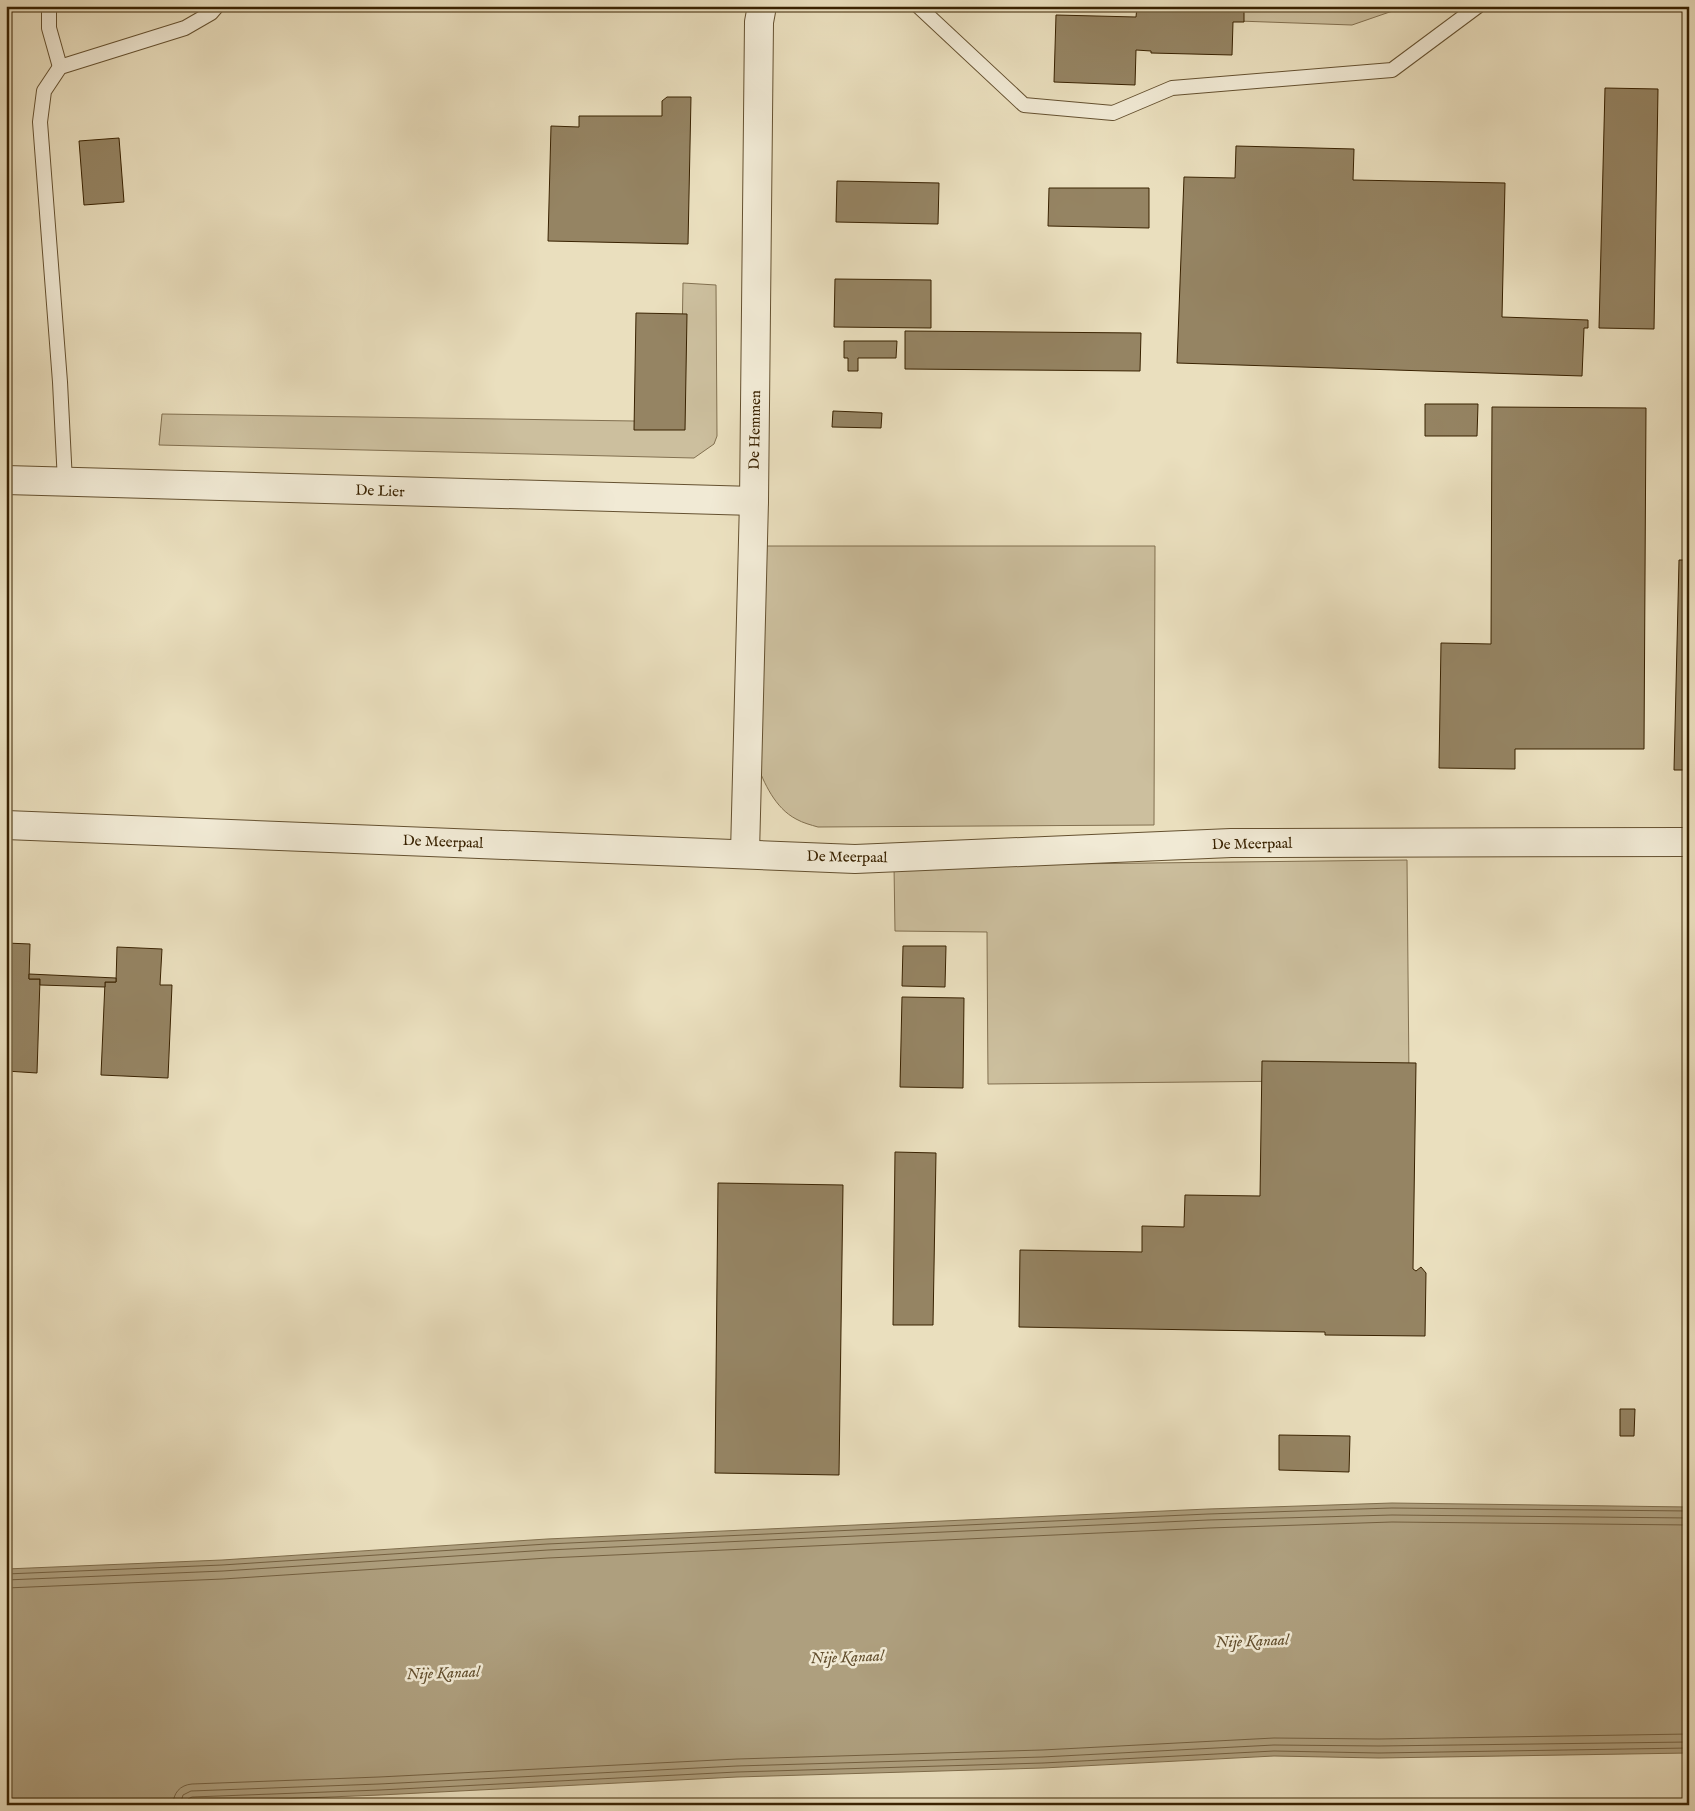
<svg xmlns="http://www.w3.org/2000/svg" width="1695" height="1811" viewBox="0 0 1695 1811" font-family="'IM FELL English',serif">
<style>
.green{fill:#ccbf9e;stroke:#827050}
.water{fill:#ae9f7e;stroke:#7f6d4c}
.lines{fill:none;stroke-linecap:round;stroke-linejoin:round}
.shore{stroke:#746040;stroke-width:1}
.building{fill:#958463;stroke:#392201}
.lane-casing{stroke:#655130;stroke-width:16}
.street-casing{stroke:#655130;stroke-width:30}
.lane{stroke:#f1ead5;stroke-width:14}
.street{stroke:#f1ead5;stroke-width:28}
.labels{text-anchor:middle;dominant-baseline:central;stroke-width:5;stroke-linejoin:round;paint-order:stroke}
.street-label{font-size:15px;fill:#392201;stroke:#f1ead5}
.water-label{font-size:16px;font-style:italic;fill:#624e2d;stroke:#f1ead5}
</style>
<rect width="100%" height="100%" fill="#eadfbe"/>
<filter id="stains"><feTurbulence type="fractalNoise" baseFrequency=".004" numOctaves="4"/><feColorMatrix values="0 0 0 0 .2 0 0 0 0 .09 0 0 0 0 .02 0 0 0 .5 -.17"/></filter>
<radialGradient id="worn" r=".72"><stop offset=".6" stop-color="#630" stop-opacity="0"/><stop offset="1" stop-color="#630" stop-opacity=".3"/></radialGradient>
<!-- green -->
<g class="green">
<path d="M1239 6H1407L1352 25 1238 21Z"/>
<path d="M683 283 716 285 717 436 714 444 694 458 159 445 162 414 635 421 681 399Z"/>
<path d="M758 546H1155L1154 825 818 827C811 825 803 823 796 819 775 808 764 783 756 762Z"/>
<path d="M1407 860 1409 1080 988 1084 987 932 895 931 894 866Z"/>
</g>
<!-- water -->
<path class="water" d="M1392 1503 1689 1507V1753L1379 1758 1274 1756 1043 1768 737 1777 380 1795 125 1805H6V1569L222 1560 547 1539 1208 1509Z"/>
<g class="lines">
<!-- shore -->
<g class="shore">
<path d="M6 1574 222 1565 547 1544 1208 1514 1392 1508 1689 1511"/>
<path d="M6 1580 223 1571 548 1550 1208 1520 1392 1515 1689 1518"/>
<path d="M6 1588 223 1579 548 1558 1209 1528 1392 1522 1689 1525"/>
<path d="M173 1805C173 1793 180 1785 192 1784L379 1777 737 1759 1042 1750 1274 1738 1379 1739 1689 1734"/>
<path d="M180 1805 183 1795 191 1791 379 1784 737 1766 1042 1757 1274 1745 1379 1746 1689 1742"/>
<path d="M186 1805 188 1799 192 1797 380 1790 737 1772 1043 1763 1274 1751 1379 1753 1689 1748"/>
</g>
</g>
<!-- building -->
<g class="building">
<path d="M1137 6H1244V22H1233L1232 55 1151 53V51L1136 50 1135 85 1054 82 1056 15 1136 17Z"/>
<path d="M1605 88 1658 89 1654 329 1599 328Z"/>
<path d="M667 97H691L688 244 548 241 551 126 579 127V116H662V101Z"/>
<path d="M1688 115H1689V171H1686Z"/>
<path d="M119 138 124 202 84 205 79 141Z"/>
<path d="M1236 146 1354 149 1353 180 1505 183 1502 317 1588 320V328H1584L1582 376 1177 363 1184 177 1235 178Z"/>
<path d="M837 181 939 183 938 224 836 222Z"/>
<path d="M1049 188H1149V228L1048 226Z"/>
<path d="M835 279 931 280V328L834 327Z"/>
<path d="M636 313 687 314 685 430H634Z"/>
<path d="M905 331 1141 333 1140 371 905 369Z"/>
<path d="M844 341H897L896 358H858V371H848V358H844Z"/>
<path d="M1425 404H1478L1477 436H1425Z"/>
<path d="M1492 407 1646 408 1644 749H1515V769L1439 768 1441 643 1491 644Z"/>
<path d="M833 411 882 413 881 428 832 427Z"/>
<path d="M1679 560H1689V770H1674Z"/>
<path d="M6 943 30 944 29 979H40L37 1073 6 1071Z"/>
<path d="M903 946H946L945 987 902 986Z"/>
<path d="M117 947 162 949 160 985H172L168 1078 101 1075 105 982H116Z"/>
<path d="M29 974 116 978V982H105V987L40 985V979H29Z"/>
<path d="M902 997 964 998 963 1088 900 1087Z"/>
<path d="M1262 1061 1416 1063 1413 1269 1416 1271 1421 1267 1426 1273 1425 1336 1325 1335V1332L1019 1327 1020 1250 1142 1252V1226L1184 1227 1185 1195 1260 1196Z"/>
<path d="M895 1152 936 1153 933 1325H893Z"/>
<path d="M718 1183 843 1185 839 1475 715 1473Z"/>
<path d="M1620 1409H1635L1634 1436H1620Z"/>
<path d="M1279 1435 1350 1436 1349 1472 1279 1470Z"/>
</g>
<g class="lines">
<!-- lane casing -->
<g class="lane-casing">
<g id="lane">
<path d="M49 6V28L60 67"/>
<path d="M918 6 1024 105 1113 113 1172 88 1392 70 1478 6"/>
<path d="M65 482 60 382 40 122 44 91 60 67 185 28 211 13 217 6"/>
</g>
</g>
<!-- street casing -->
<g class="street-casing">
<g id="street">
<path d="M6 480 754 501"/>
<path d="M6 825 855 859 1231 843 1689 842"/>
<path d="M745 853 754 501 759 22 762 6"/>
</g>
</g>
<!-- lane -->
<use href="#lane" class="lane"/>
<!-- street -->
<use href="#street" class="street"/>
</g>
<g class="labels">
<!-- street labels -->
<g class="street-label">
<text transform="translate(755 430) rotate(-89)">De Hemmen</text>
<text transform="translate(380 491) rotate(2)">De Lier</text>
<text transform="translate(443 842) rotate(2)">De Meerpaal</text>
<text transform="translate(1252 844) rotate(-1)">De Meerpaal</text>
<text transform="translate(847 857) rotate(1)">De Meerpaal</text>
</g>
<!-- water labels -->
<g class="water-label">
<text transform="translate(1252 1642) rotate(-2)">Nije Kanaal</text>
<text transform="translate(847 1658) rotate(-2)">Nije Kanaal</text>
<text transform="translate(443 1674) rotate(-2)">Nije Kanaal</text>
</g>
</g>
<!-- margin -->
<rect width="1695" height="1811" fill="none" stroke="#eadfbe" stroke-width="25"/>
<rect x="8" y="8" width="1680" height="1796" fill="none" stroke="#392201" stroke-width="2.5"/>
<rect x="12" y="12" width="1670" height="1786" fill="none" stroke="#392201"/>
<rect width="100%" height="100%" filter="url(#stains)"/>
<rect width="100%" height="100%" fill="url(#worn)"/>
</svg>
